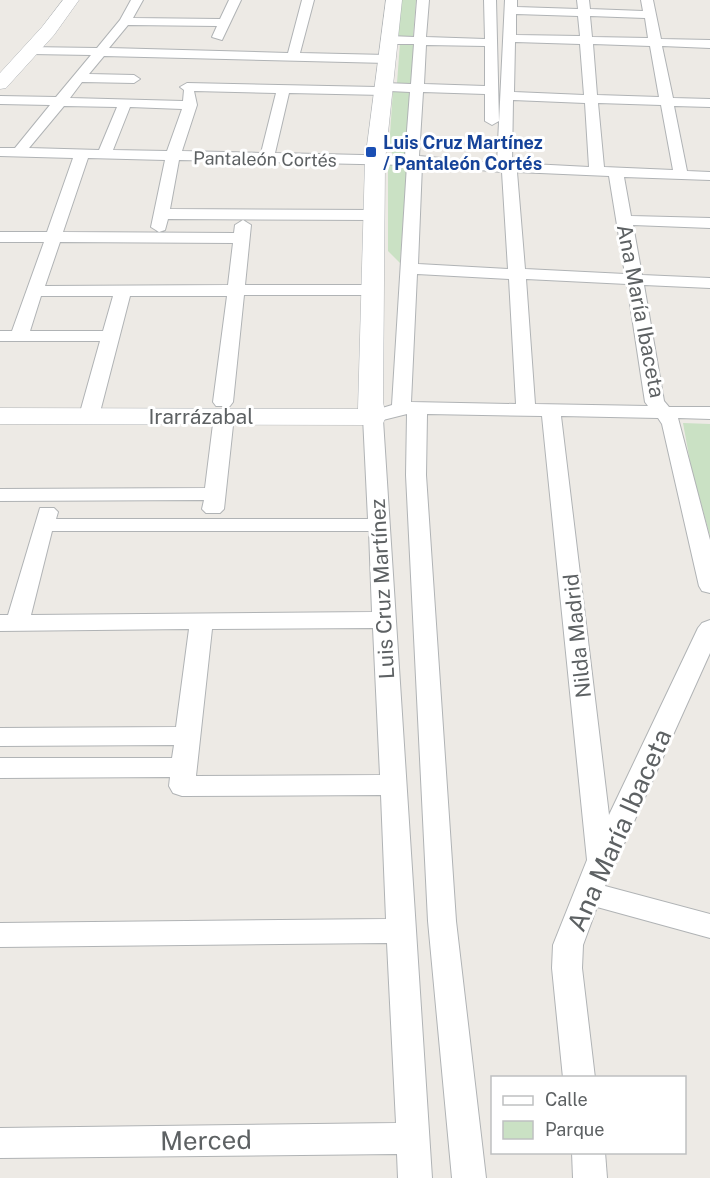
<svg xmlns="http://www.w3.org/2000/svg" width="710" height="1178" viewBox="0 0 710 1178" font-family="'Public Sans',sans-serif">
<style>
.green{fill:#cae1c4}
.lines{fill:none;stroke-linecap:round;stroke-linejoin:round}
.street-casing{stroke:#b0b3b5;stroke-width:2}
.secondary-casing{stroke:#afb3b6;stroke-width:1}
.street{fill:#fff;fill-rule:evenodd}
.secondary{fill:#fff;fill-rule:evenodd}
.transit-dot{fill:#1a4fb4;stroke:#fff;stroke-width:2}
.labels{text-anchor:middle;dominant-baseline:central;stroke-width:6;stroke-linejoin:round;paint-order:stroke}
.far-transit-label{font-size:18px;font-weight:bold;fill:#164399;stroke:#fff;text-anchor:start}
.far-street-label{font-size:18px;fill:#5d6163;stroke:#fff}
.street-label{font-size:21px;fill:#5d6163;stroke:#fff}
.near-street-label{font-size:26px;fill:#5d6163;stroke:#fff}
</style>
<rect width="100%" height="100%" fill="#edeae5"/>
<!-- green -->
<g class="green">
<path d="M400 0H416L413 37H395Z"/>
<path d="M415 42 411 85 397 83 400 43Z"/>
<path d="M393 90 410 92 406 154H393L389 149Z"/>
<path d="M391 163 407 164 400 263 388 251V165Z"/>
<path d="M683 423 710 424V536L691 467Z"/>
</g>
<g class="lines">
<!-- street casing -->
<g class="street-casing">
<g id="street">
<path d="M131 0H143L133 18 220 19 229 0H241L222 40 212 37 217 26 128 25 109 48 288 53 302 0H314L300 53 387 55 393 59 387 63 104 56 89 74 134 75 140 79 134 83 82 82 70 98 183 101 184 90 180 87 187 83 377 87 384 83 411 84 414 44H389L383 40 389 36 414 37 417 0H429L426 37 485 39 484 0H496L499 121 492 125 485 121V94L423 92 419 156 493 163H497L505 0H517V7L578 9 577 0H589L590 9 643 11 641 0H653L661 39 710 40V48L662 46 673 98 710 99V107L674 106 687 171 710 172V180L624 177 631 216 710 218V228L633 225 642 275 710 278V288L644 285 664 401 669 407H710V419L678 418 710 540V593L702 591 699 586 662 424 658 418 561 416 609 815 698 628 702 623 710 620V653L605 886 710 914V938L597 907 583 945 582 968 595 1078H563L552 968 553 945 587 860 542 416 427 414 426 475 456 921 486 1178H452L428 921 406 475 407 414 383 420 432 1178H398L397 1154 0 1158V1128L396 1123 387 943 0 947V923L386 919 381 795 182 796 173 793 169 786 170 777 0 778V758H172L174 745 0 746V728L176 727 189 629 0 631V615H8L40 508H54L58 512 56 519H368L363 417 366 413 392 405 407 165 179 160 170 209 374 210 382 215 374 220 168 219 165 230 159 232 151 227 165 160 88 158 63 232 234 233 235 225 243 220 251 225 245 285H372L380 290 372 295H244L233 402 230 406H216L213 402 227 296H130L99 416 89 422 79 416 100 341H0V331H12L44 242H0V232H47L73 158 0 156V148H15L50 105 0 104V96L56 97 91 55 31 54 27 53V47L97 48 120 20ZM516 14 578 16 580 36 516 35ZM590 16 645 18 648 38 592 37ZM515 42 580 44 584 95 514 92ZM593 44 650 46 659 97 597 95ZM426 45 485 46V86L424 84ZM194 91 276 93 261 153 182 151 197 105ZM390 91 410 92 405 156 275 153 289 93 383 95ZM513 100 585 103 589 167 512 163ZM598 103 661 105 673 170 604 167ZM64 106 117 107 99 150 29 148ZM130 107 182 109 167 151 113 150ZM422 165 502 172 508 269 418 264ZM517 172 609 176 625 274 525 269ZM60 242 233 243 228 285 45 286ZM417 274 509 279 516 404 411 402ZM526 279 627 284 645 402 648 406 535 404ZM41 296H113L103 331H30ZM52 531H369L372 612 31 615ZM373 628 380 775 196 776 212 629Z"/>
<path d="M224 410 234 416 224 509 220 513H206L202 509 204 500 0 501V489L205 488 214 416Z"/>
<path d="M572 1152H605L607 1178H573Z"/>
</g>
</g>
<!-- secondary casing -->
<g class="secondary-casing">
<g id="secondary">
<path d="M63 0H79L54 35 6 88 0 89V73L42 27Z"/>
<path d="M386 0H402L385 161 383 402 386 417 383 423 373 425 0 424V408L358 409 365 161Z"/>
</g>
</g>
<!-- street -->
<use href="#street" class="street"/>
<!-- secondary -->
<use href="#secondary" class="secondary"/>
</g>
<!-- markers -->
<rect class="transit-dot" x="365" y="146" width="12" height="12" rx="3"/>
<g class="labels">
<!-- far-transit labels -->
<g class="far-transit-label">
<text x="383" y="142">Luis Cruz Martínez<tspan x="383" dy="21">/ Pantaleón Cortés</tspan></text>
</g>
<!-- far-street labels -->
<g class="far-street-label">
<text transform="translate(265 159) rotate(1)">Pantaleón Cortés</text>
</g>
<!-- street labels -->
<g class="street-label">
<text transform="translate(641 311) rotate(79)">Ana María Ibaceta</text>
<text x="201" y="416">Irarrázabal</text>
<text transform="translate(382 589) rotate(-93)">Luis Cruz Martínez</text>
<text transform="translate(577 636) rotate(-96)">Nilda Madrid</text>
</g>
<!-- near-street labels -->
<g class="near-street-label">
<text transform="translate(619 830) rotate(-66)">Ana María Ibaceta</text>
<text transform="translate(206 1140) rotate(-1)">Merced</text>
</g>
</g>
<!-- legend -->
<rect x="491" y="1076" width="195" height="78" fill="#ffffff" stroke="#bec0c1" stroke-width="1.5"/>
<rect x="503" y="1096" width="30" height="9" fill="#ffffff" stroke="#bec0c1" stroke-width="1.5"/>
<text x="545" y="1106" font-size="18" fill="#5d6163">Calle</text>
<rect x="503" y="1121" width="30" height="18" fill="#cae1c4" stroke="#bec0c1" stroke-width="1.5"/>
<text x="545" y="1136" font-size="18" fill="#5d6163">Parque</text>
</svg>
